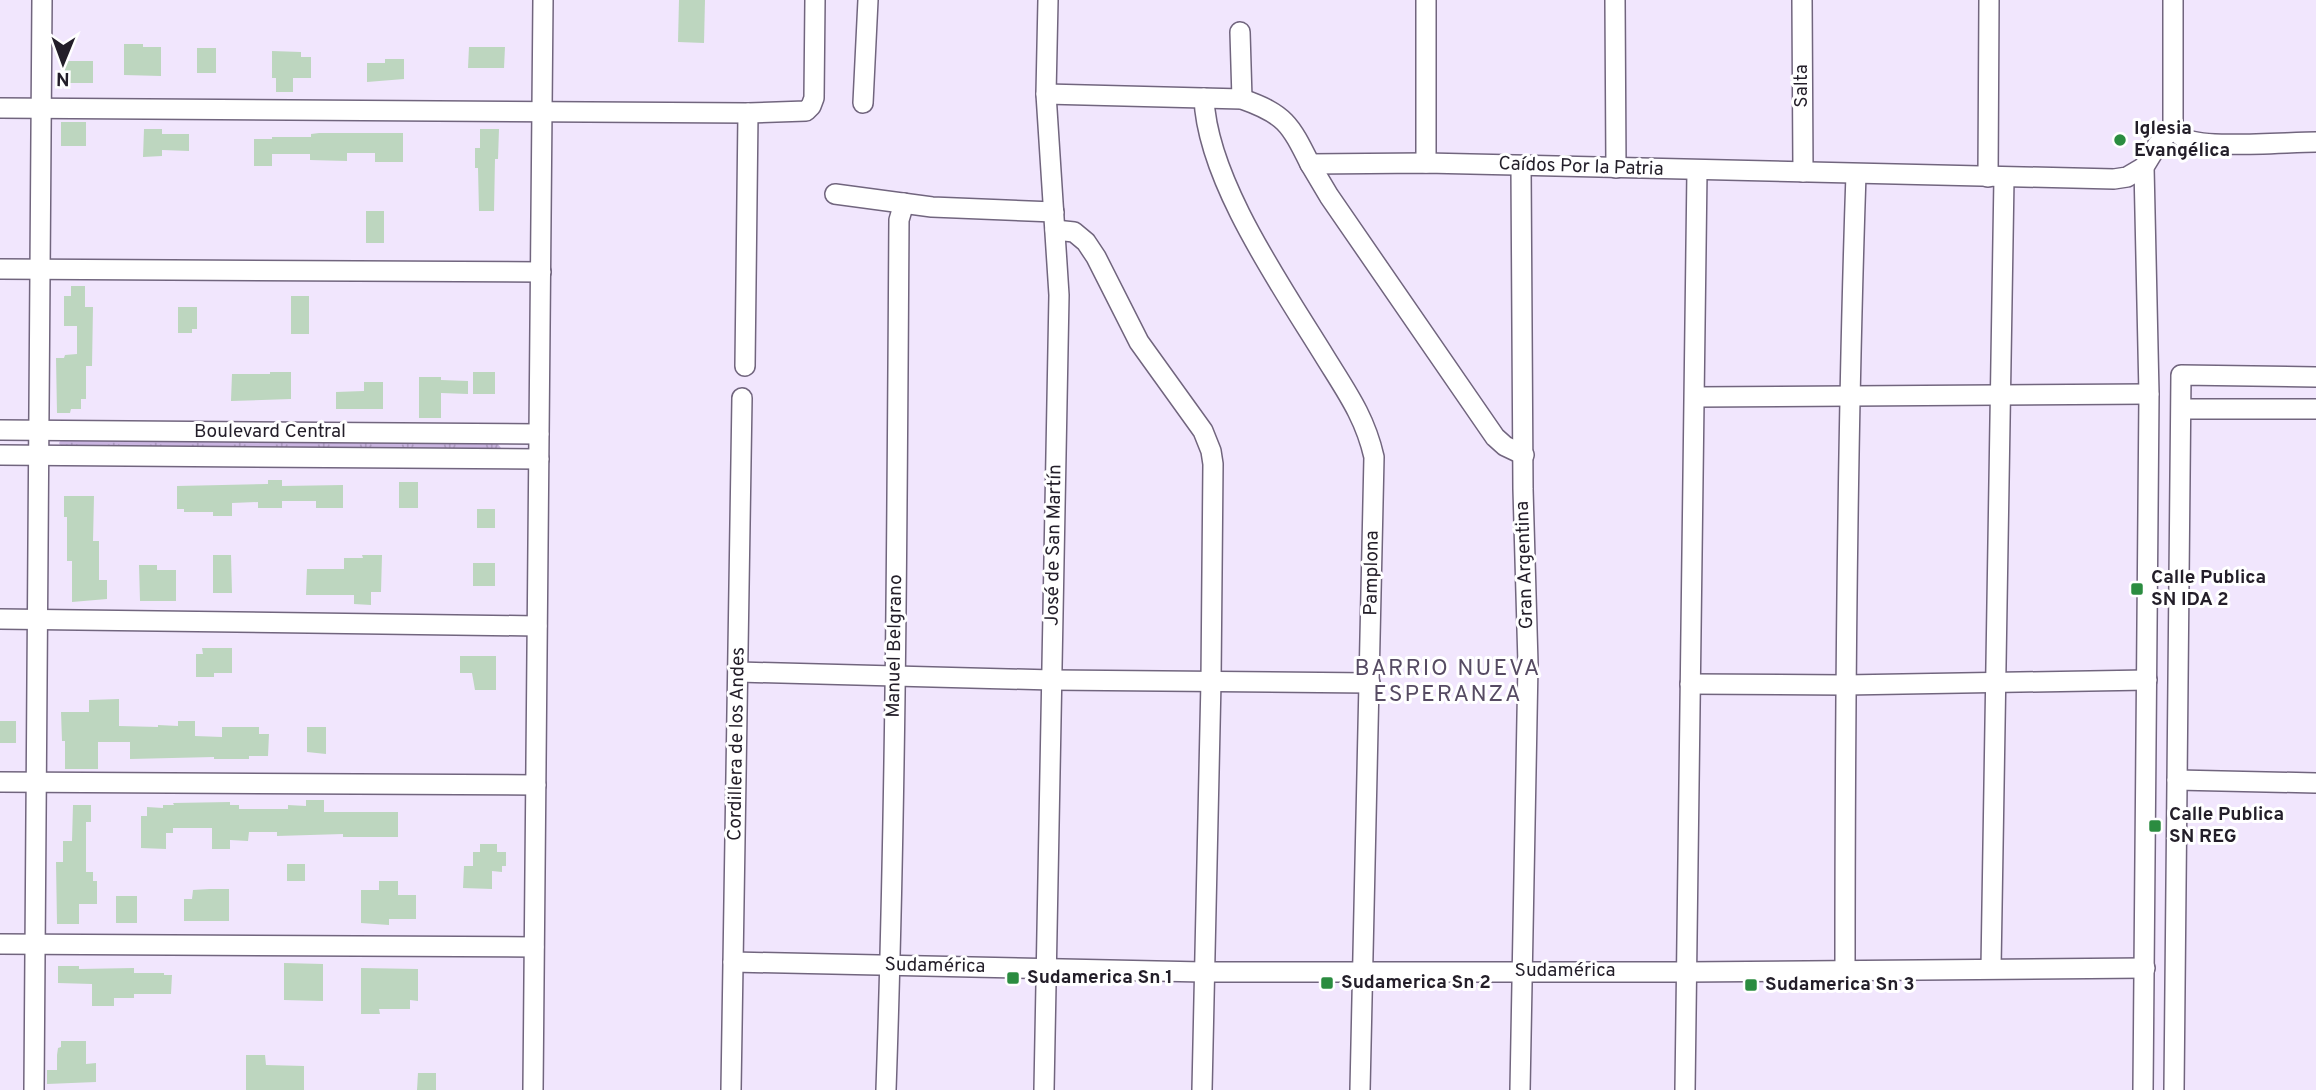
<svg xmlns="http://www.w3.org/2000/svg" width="2316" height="1090" viewBox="0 0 2316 1090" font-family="Overpass,sans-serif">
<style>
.grass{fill:url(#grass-tufts)}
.building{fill:#bdd6bf}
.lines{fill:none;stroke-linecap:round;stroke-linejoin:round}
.street-casing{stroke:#71657e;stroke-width:22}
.street{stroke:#fff;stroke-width:19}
.poi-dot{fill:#2b8c40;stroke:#fff;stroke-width:2.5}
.labels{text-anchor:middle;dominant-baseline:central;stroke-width:6;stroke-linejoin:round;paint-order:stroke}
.street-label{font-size:19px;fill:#231e29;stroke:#fff}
.poi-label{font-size:19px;font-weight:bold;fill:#231e29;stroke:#fff;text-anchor:start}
.quarter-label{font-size:23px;letter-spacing:2px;fill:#564b63;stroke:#fff}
</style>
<defs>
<pattern id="grass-tufts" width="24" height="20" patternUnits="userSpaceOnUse" patternTransform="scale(1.75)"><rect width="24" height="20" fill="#c9b4e0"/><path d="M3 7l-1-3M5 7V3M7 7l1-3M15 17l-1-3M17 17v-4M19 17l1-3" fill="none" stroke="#ac9ac0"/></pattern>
</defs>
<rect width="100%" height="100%" fill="#f1e6fd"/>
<!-- grass -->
<path class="grass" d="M61 440 498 444 501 448 500 450 61 447 59 443Z"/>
<!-- building -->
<g class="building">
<path d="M679 0H705L704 43 678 42Z"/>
<path d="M124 44H143V47H161V76L124 75Z"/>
<path d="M469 47H505L504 68H468Z"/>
<rect x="197" y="48" width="19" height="25"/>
<path d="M272 51 301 52V57H311V78H293V92H276V78H272Z"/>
<path d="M385 59H404V79L367 82V63H385Z"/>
<path d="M66 61H93V83H61V67H66Z"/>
<rect x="61" y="122" width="25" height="24"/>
<path d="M144 129H162V134H189V151L162 150V156L143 157Z"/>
<path d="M480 129H499L498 159H495L494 211H479L478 168H475V148H480Z"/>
<path d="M319 133H403V162H375V153H347V161L310 160V154H272V166H254V139H272V137H311V134Z"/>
<rect x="366" y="211" width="18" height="32"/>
<path d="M71 286H85V307H93L92 366H86V399H81V409H71L70 413H57L56 358H64L65 355 77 354V326H64V296H71Z"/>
<rect x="291" y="296" width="18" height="38"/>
<path d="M178 307H197V329H192V333H178Z"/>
<path d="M270 372H291V399L231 401 232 374H270Z"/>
<rect x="473" y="372" width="22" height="22"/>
<path d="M419 377H441V380L468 381V394L441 393V418H419Z"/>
<path d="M364 382H383V409H336V392L364 391Z"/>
<path d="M268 480H282V486L343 485V508H316V501H282V508H258V502L232 503V516H213V512H184V509H177V486L268 484Z"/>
<rect x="399" y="482" width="19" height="26"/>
<path d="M64 496H94L93 541H99V580H107V599L72 602V561H67V517H64Z"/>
<rect x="477" y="509" width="18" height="19"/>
<path d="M213 555H231L232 593H213Z"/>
<path d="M362 555H382L381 592H371V605L354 604V595H306L307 569H344V558H363Z"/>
<rect x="473" y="563" width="22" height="23"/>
<path d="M139 565H157V570H176V601H140Z"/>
<path d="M202 648H232V673H214V677H196V654H203Z"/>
<path d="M460 656H496V690H475L472 673H460Z"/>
<path d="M119 699V726L158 727V725L178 726V721H195V736L222 737V727H259V734H269L268 756H249V759H214V757L130 759V742H98V769H65V741H62L61 712H89V700Z"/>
<rect x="0" y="721" width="16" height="22"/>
<path d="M307 727H326V754L307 752Z"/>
<path d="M306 800H324V812H398V837H343V834L277 836V832H249L248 841 230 840V849H212V828H173V833H166V849L141 848V816H147V807L163 808V805H174L173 803 230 802V805H239V809H288V805L306 806Z"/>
<path d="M73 805H91V822H86V872H93V881H97V904H79V924H57L56 862H63V841H72Z"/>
<path d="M480 844H497V852H506V866H502V872L492 871V889L463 888 464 866H473V852H480Z"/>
<rect x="287" y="864" width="18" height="17"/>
<path d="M379 881H398V895H416V919H389V925L361 923V890H379Z"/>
<path d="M210 889H229V921H184V899H192L193 890Z"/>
<rect x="116" y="896" width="21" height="27"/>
<path d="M284 963 323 964V1001L284 1000Z"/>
<path d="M58 966H79V969L134 968V973H164V975H172L171 994H134V998H114V1006H92V984L58 983Z"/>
<path d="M361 968 418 969V1001L410 1000V1009H379L380 1014H361Z"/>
<path d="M61 1041H86V1064L96 1063V1082L47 1084V1070H57V1055L58 1048 61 1047Z"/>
<path d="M246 1055H265L266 1065 304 1066V1090H246Z"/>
<path d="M418 1073H436V1090H417Z"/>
</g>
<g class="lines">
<!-- street casing -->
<g class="street-casing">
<g id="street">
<path d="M1615 0 1616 168"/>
<path d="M1802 0 1803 172"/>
<path d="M2173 0V128C2177 132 2180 136 2185 139 2208 149 2287 142 2316 142"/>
<path d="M1240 32 1242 99"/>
<path d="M1046 94 1242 99C1285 114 1290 124 1310 164L1426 163 2114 179 2127 177 2144 167"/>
<path d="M1204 98C1207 180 1282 287 1325 357 1346 391 1365 417 1374 457L1360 1090"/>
<path d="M863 103 868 0"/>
<path d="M0 108 748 113 806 111 811 106 814 98 815 0"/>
<path d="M1426 163V0"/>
<path d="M1310 164 1329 196 1495 437 1505 446 1524 455"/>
<path d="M1988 177 1989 0"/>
<path d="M835 194 932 207 1054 212"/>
<path d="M1055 230 1074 232 1086 242 1096 257 1139 342 1203 431 1211 451 1213 464 1211 681 1202 1090"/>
<path d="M0 269 541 272"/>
<path d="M745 366 748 113"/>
<path d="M1696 397 2149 394"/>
<path d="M2182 409H2316"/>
<path d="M0 430 539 434"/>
<path d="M0 455 539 459"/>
<path d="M0 619 537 626"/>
<path d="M739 672 1052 680 1370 683"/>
<path d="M1690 684 1845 685 2147 680"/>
<path d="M2177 780 2316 783"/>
<path d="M0 782 536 785"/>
<path d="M0 944 534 947"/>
<path d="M733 962 1203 972H1686L2145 968"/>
<path d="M1991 968 2004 178"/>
<path d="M1845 969C1845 704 1847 439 1856 174"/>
<path d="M34 1090 42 0"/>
<path d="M533 1090 543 0"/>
<path d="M731 1090 742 398"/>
<path d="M886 1090C896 800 897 510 899 220L904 203"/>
<path d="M1044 1090 1059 295 1046 94 1048 0"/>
<path d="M1520 1090 1528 664 1523 489 1521 166"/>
<path d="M1685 1090 1697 171"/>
<path d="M2143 1090 2149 394 2144 167 2158 144 2173 128"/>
<path d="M2174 1090 2181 375 2316 377"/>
</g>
</g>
<!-- street -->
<use href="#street" class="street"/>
</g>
<!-- markers -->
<g class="poi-dot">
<circle cx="2120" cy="140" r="7"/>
<rect x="2130" y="582" width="14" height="14" rx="3.5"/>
<rect x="2148" y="819" width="14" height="14" rx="3.5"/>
<rect x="1006" y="971" width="14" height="14" rx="3.5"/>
<rect x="1320" y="976" width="14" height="14" rx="3.5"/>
<rect x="1744" y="978" width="14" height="14" rx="3.5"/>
</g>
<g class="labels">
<!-- street labels -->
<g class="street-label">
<text transform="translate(1802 86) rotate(-90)">Salta</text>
<text transform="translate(1581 167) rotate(2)">Caídos Por la Patria</text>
<text x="270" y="432">Boulevard Central</text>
<text transform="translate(1054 545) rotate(-89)">José de San Martín</text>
<text transform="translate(1525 565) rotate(-92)">Gran Argentina</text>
<text transform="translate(1372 573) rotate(-89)">Pamplona</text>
<text transform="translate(895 646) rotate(-89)">Manuel Belgrano</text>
<text transform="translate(737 744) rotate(-89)">Cordillera de los Andes</text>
<text transform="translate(935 966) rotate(1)">Sudamérica</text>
<text x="1565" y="971">Sudamérica</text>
</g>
<!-- poi labels -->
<g class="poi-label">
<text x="2134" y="129">Iglesia<tspan x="2134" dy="22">Evangélica</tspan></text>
<text x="2151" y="578">Calle Publica<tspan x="2151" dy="22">SN IDA 2</tspan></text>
<text x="2169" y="815">Calle Publica<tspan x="2169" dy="22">SN REG</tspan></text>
<text x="1027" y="978">Sudamerica Sn 1</text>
<text x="1341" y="983">Sudamerica Sn 2</text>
<text x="1765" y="985">Sudamerica Sn 3</text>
</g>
<!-- quarter labels -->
<g class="quarter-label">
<text x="1448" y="669">BARRIO NUEVA<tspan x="1448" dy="26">ESPERANZA</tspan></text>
</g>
</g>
<!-- north arrow -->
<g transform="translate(63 63) rotate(181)" stroke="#ffffff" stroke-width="5" paint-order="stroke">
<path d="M0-5L12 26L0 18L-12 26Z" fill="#231e29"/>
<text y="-10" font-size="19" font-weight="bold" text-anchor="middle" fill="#231e29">N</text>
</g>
</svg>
